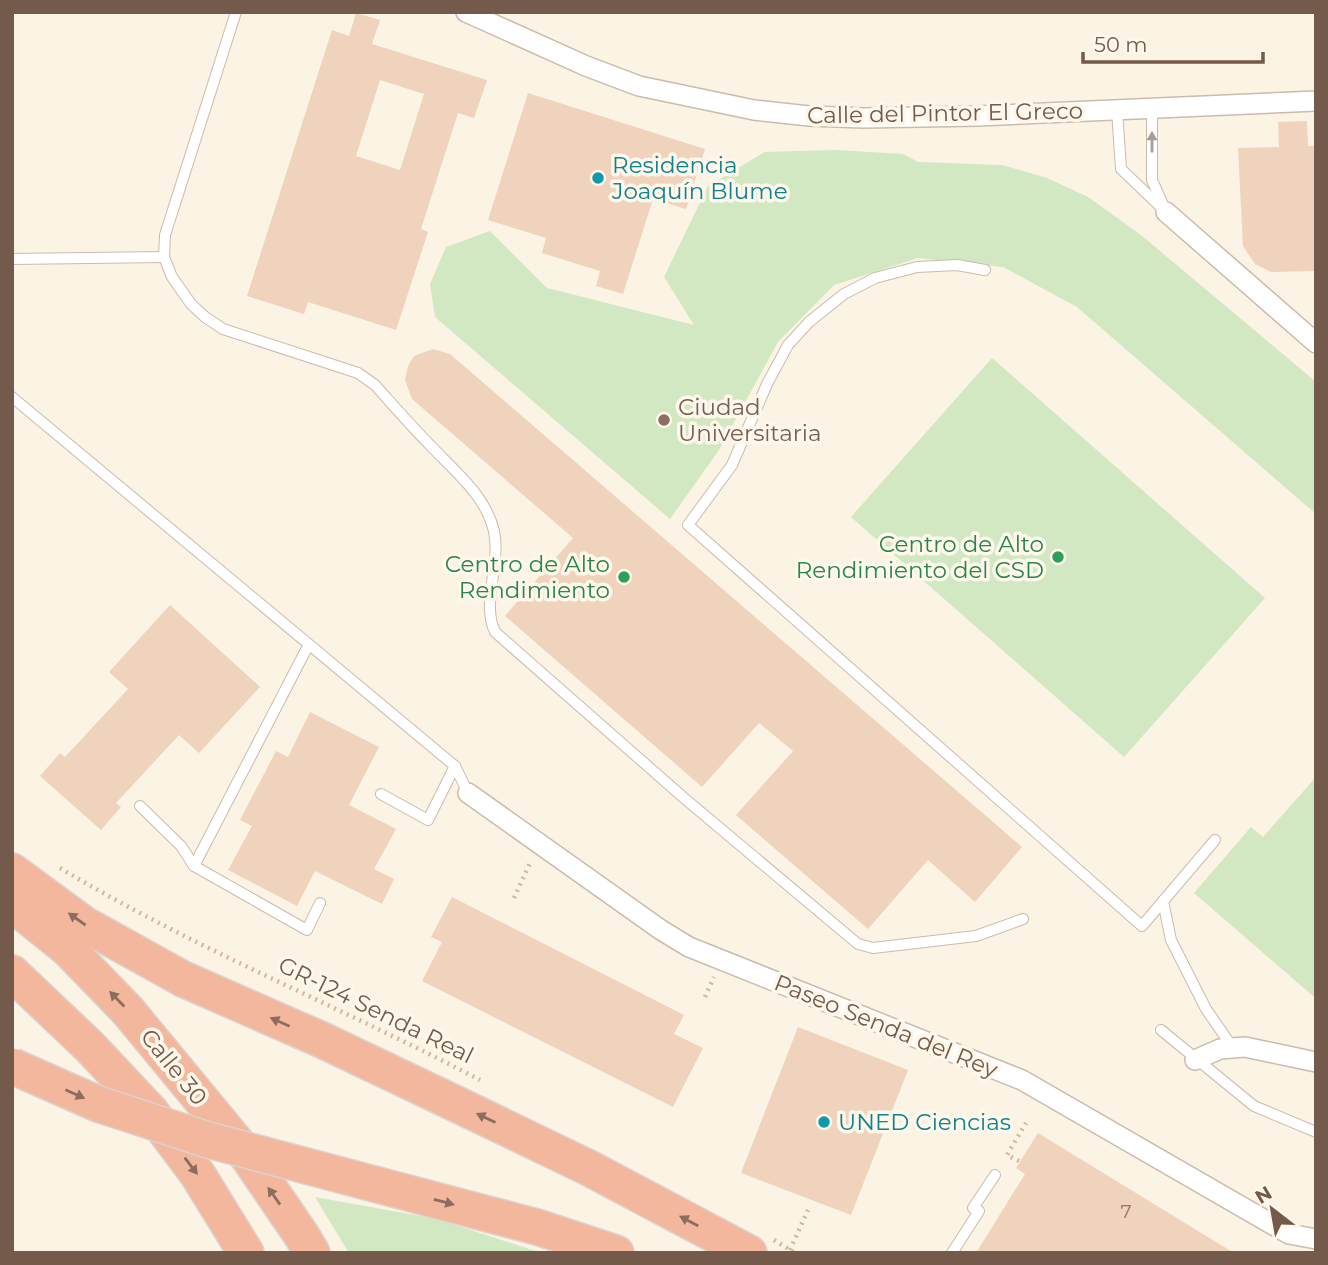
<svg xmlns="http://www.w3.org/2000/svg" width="1328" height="1265" viewBox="0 0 1328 1265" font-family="Montserrat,sans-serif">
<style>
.green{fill:#d1e8c3}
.building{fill:#efd3bd;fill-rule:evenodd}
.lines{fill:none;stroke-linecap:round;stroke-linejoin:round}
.service-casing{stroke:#ccbbab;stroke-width:12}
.minor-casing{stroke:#ccbbab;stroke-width:22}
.motorway-casing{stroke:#dbd4d0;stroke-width:38}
.path{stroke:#d4b6a0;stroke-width:4.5;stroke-dasharray:2 5;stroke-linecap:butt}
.service{stroke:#fff;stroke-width:10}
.minor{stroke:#fff;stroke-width:19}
.motorway{stroke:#f3b79e;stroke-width:35}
.motorway-bridge-casing{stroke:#dbd4d0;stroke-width:38;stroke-linecap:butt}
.motorway-bridge{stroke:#f3b79e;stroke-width:35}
.oneway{fill:#ab9c93}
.oneway2{fill:#8d6d5c}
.culture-dot{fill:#0f9aa8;stroke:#fef7ea;stroke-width:2.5}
.education-dot{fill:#8d6e63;stroke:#fef7ea;stroke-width:2.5}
.leisure-dot{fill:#2e9e5b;stroke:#fef7ea;stroke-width:2.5}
.labels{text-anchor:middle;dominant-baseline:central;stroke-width:7;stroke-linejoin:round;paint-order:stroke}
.number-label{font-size:19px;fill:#927868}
.street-label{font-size:23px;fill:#735a4b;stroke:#fef7ea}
.culture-label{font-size:23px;fill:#0d838f;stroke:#fef7ea;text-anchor:start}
.education-label{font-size:23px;fill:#785e54;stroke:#fef7ea;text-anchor:start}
.leisure-label{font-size:23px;fill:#27864d;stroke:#fef7ea;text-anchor:end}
</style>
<rect width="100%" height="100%" fill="#fbf3e4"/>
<!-- green -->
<g class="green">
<path d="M835 150 903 154 918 162 1002 165 1047 178 1088 197 1141 235 1316 382V514L1077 307 1003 267 918 258 834 285 778 342 719 450 670 519 435 317 430 284 446 247 490 231 547 288 694 325 664 277 708 186 765 152Z"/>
<path d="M992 358 1265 598 1124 757 851 517Z"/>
<path d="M1316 777V993L1313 996 1194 893 1251 827 1263 837Z"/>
<path d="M315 1197 437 1219 542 1253H349Z"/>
</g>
<!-- building -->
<g class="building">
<path d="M356 13 380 20 372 44 487 80 474 118 458 113 421 229 428 232 396 330 308 302 304 314 247 296 332 30 349 36ZM380 80 424 94 400 170 356 156Z"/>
<path d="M528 93 705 149 686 209 653 199 623 294 596 286 600 271 542 253 546 238 488 220Z"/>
<path d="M1307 121 1308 146H1316V271L1271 272 1255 264 1243 246 1238 148 1279 147 1278 122Z"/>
<path d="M433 349 450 354 1022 847 975 902 928 860 868 929 736 815 793 751 759 723 702 787 505 616 573 538 412 399 405 380 408 366 414 356Z"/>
<path d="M170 605 260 687 199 753 179 735 116 803 121 807 101 830 40 776 60 753 65 757 128 689 109 672Z"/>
<path d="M310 712 379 747 349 805 396 829 374 869 394 879 382 904 315 871 297 906 228 870 252 826 240 820 276 751 288 757Z"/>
<path d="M452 897 684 1015 674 1034 703 1048 673 1107 422 981 442 942 431 937Z"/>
<path d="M798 1027 908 1070 851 1215 741 1173Z"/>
<path d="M1038 1133 1234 1253H976L1025 1174 1016 1168Z"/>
</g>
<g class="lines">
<!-- service casing -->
<g class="service-casing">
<g id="service">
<path d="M236 12 165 235 164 257 172 277 191 304 205 317 223 329 358 373 375 385C393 405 411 426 430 445 454 471 485 494 494 531 501 564 481 603 495 632L684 798 858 944 873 948 976 936 1023 919"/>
<path d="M1152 109V180L1164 207"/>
<path d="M1117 110 1121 169 1166 212"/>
<path d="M12 259 164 257"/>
<path d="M985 270 957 265 917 267 875 278 844 294 809 322 788 345 767 384 732 465 688 525 1142 926 1215 840"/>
<path d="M12 397 455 766 468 793"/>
<path d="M381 794 428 820 455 766"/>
<path d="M140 806 181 846 194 866 307 930 320 903"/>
<path d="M194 866 308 646"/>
<path d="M1163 901 1171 940 1206 1009 1233 1048"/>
<path d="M1161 1030 1254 1106 1316 1132"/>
<path d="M952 1253 979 1211 973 1208 995 1175"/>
</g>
</g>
<!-- minor casing -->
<g class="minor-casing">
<g id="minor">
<path d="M466 12 586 66 639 86 754 110 809 116 863 118 978 116 1316 101"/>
<path d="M1166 212 1316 343"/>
<path d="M468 793 661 930 689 947 1022 1080 1289 1234 1316 1239"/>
<path d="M1195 1060 1220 1049 1245 1047 1316 1062"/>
</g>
</g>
<!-- motorway casing -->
<g class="motorway-casing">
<g id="motorway">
<path d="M12 871 84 924 183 979 322 1040 452 1102 589 1168 749 1253"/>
<path d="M12 904 68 949 128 1011 246 1154 302 1236 312 1253"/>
<path d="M12 973 90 1047 151 1112 198 1175 246 1253"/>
<path d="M378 1185 537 1227 616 1253"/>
</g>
</g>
<!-- path -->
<g class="path">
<path d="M60 868C195 949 341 1007 480 1080"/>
<path d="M514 898 530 863"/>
<path d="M705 997 714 977"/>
<path d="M1019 1161 1007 1155 1026 1123"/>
<path d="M774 1240 795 1253"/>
<path d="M790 1250 808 1210"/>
</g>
<!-- service -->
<use href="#service" class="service"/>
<!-- minor -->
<use href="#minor" class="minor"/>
<!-- motorway -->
<use href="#motorway" class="motorway"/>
<!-- motorway-bridge casing -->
<g class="motorway-bridge-casing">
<path id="motorway-bridge" d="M12 1066 98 1104 208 1140 378 1185"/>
</g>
<!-- motorway-bridge -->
<use href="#motorway-bridge" class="motorway-bridge"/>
</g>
<!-- one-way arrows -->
<defs><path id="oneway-solid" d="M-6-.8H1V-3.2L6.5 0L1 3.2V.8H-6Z" transform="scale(1.75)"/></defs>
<use class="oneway" href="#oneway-solid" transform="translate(1152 142) rotate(-90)"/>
<g class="oneway2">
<use href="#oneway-solid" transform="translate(77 919) rotate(-145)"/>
<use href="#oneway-solid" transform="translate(117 999) rotate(-134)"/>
<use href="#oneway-solid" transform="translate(280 1022) rotate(-156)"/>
<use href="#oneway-solid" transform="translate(75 1094) rotate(24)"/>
<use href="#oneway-solid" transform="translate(486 1118) rotate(-154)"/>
<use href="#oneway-solid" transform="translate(191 1166) rotate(53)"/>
<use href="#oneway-solid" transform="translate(274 1196) rotate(-125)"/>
<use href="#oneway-solid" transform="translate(444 1202) rotate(15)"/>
<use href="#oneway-solid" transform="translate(689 1221) rotate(-152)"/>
</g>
<!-- markers -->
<g class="culture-dot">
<circle cx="598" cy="178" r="7"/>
<circle cx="824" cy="1122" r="7"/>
</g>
<circle class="education-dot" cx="664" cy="420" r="7"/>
<g class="leisure-dot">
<circle cx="1058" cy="557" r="7"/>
<circle cx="624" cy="577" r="7"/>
</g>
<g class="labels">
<!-- number labels -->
<g class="number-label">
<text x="1126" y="1211">7</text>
</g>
<!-- street labels -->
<g class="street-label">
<text transform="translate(945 113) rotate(-1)">Calle del Pintor El Greco</text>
<text transform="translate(376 1010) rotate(26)">GR-124 Senda Real</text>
<text transform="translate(886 1026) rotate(22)">Paseo Senda del Rey</text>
<text transform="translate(174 1067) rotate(51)">Calle 30</text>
</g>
<!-- culture labels -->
<g class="culture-label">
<text x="612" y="165">Residencia<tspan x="612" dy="26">Joaquín Blume</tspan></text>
<text x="838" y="1122">UNED Ciencias</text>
</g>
<!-- education labels -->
<g class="education-label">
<text x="678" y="407">Ciudad<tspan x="678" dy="26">Universitaria</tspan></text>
</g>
<!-- leisure labels -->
<g class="leisure-label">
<text x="1044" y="544">Centro de Alto<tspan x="1044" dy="26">Rendimiento del CSD</tspan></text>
<text x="610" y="564">Centro de Alto<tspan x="610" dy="26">Rendimiento</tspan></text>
</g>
</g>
<!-- border -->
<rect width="1328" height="1265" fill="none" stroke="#735a4b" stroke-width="28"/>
<!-- north arrow -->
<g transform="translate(1272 1209) rotate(329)" stroke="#fef7ea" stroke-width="5" paint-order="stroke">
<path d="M0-5L12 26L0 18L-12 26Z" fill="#735a4b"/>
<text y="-10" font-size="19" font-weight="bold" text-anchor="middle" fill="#735a4b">N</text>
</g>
<!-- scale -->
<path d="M1083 52v10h180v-10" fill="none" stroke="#735a4b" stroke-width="3.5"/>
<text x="1094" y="52" font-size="21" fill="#735a4b" stroke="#fef7ea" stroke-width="5" paint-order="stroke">50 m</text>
</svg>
